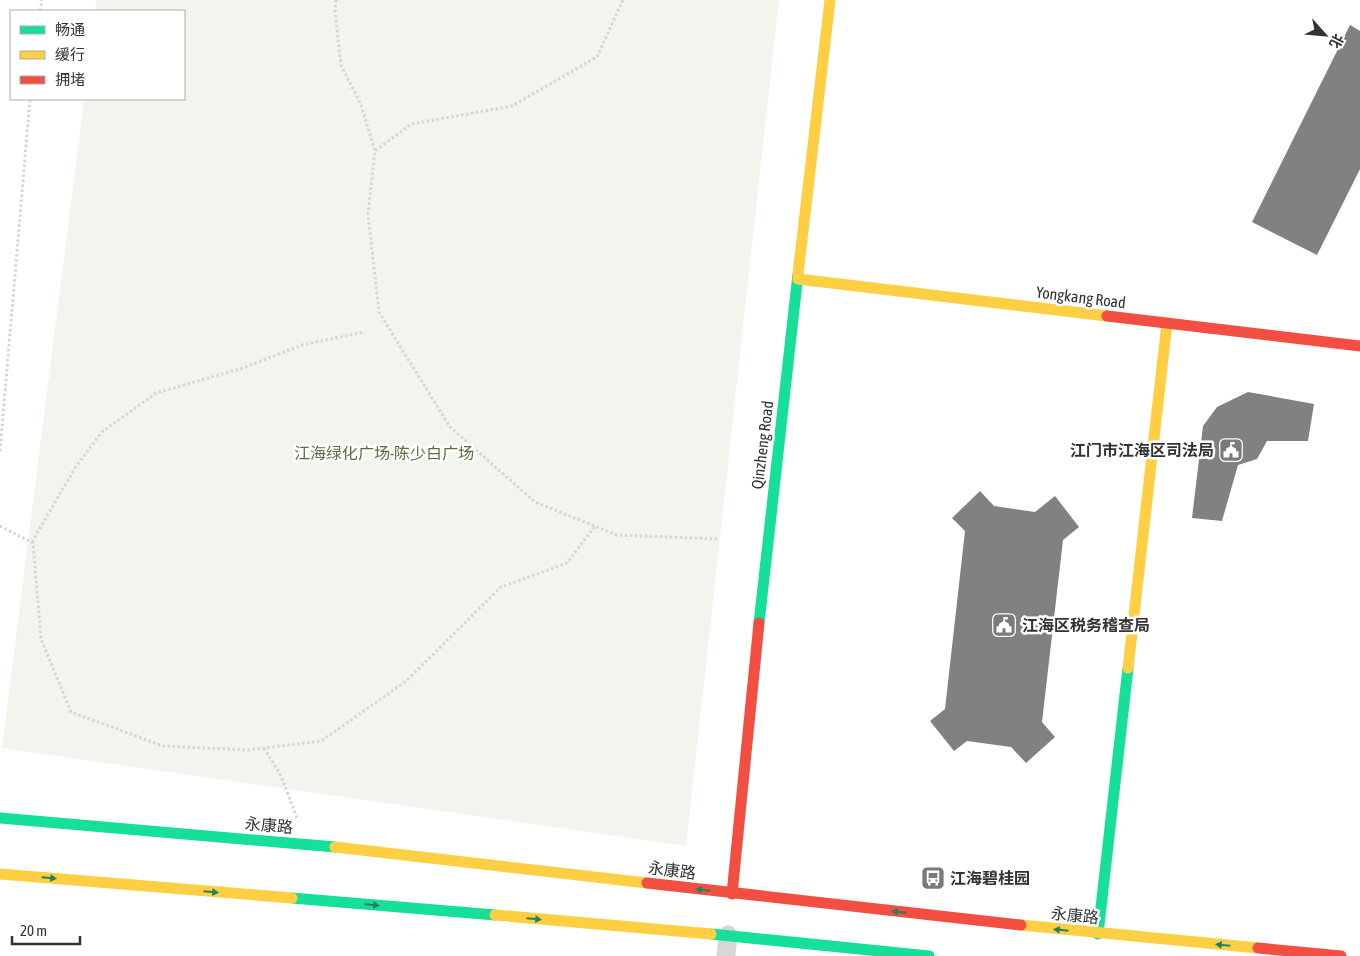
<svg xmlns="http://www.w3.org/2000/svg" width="1360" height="956" viewBox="0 0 1360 956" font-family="'Asap Condensed','Noto Sans SC',sans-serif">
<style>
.green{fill:#f1f5ed}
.building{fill:#818181}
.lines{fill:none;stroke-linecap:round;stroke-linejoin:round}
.path{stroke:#d6d6d6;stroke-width:3;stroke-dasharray:2.5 2.5;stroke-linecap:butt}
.street{stroke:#d7d7d7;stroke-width:19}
.fast{stroke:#16e098;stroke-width:11}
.slow{stroke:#ffcf43;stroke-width:11}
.jam{stroke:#f24e42;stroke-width:11}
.oneway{fill:#268160}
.labels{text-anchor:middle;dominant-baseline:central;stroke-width:5;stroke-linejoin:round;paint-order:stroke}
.street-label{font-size:16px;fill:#333;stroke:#fff}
.poi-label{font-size:16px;font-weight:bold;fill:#333;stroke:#fff;text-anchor:start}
.park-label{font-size:16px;fill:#56703f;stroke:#fff}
</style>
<rect width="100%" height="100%" fill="#fff"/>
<!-- green -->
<path class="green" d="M96 0H779L686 846 2 748 84 99H184V11H95Z"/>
<!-- building -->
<g class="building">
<path d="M1350 25 1360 31V169L1317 255 1252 222Z"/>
<path d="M1248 392 1314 404 1308 441H1267L1257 459 1238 465 1222 521 1192 518 1203 426 1217 407Z"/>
<path d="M980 491 994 506 1035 512 1055 496 1079 527 1063 540 1042 722 1055 737 1026 763 1011 747 967 741 954 751 930 721 945 709 965 531 952 518Z"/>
</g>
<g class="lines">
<!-- path -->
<g class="path">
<path d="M336 0 335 12 341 65 361 105 375 151"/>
<path d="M623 0 597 57 512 106 411 124 375 151 368 214 379 312 450 427 535 502 617 535 719 539"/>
<path d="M40 11 42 0"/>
<path d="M0 451 30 99"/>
<path d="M0 526 33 543 41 639 71 712 163 746 247 750 321 741 405 682 501 587 567 563 595 526"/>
<path d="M32 542 75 468 102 432 156 393 243 368 302 345 364 332"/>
<path d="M264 748 281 776 297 818"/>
</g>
<!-- street -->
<path class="street" d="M726 956 728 935"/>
<!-- fast -->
<g class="fast">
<path d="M759 623 798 274"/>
<path d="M0 818 335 847"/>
<path d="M292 898 495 915"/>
<path d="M711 934 929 956"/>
<path d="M1098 934 1128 668"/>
</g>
<!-- slow -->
<g class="slow">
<path d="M798 274 830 0"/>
<path d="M798 279 1107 316"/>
<path d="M1128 668 1167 323"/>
<path d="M335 847 647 883"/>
<path d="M0 874 292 898"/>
<path d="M495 915 711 934"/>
<path d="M1021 925 1258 948"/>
</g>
<!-- jam -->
<g class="jam">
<path d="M1107 316 1360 346"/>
<path d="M647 883 1021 925"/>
<path d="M732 894 759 623"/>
<path d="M1258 948 1341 956"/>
</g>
</g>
<!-- one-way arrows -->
<defs><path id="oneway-solid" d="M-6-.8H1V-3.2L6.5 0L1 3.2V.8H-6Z" transform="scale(1.25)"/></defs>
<g class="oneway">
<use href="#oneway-solid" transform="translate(49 878) rotate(5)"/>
<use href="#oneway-solid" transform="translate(703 890) rotate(-173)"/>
<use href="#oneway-solid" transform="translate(211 892) rotate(5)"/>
<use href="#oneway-solid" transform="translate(372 905) rotate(5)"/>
<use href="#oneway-solid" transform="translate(899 912) rotate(-174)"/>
<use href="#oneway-solid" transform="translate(534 919) rotate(5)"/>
<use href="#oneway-solid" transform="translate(1061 930) rotate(-174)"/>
<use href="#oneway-solid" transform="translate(1223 945) rotate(-175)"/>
</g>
<!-- icons -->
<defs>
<g id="civic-square" transform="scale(1.25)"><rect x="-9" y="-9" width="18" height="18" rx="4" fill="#7a7a7a" stroke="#fff"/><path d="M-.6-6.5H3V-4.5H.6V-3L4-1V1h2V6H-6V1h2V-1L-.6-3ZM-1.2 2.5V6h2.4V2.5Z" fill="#fff"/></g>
<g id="bus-square" transform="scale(1.25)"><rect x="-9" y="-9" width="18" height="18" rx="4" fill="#7a7a7a" stroke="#fff"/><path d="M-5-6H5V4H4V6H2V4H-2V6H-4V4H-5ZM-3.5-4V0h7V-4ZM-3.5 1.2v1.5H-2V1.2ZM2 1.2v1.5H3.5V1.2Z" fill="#fff"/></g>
</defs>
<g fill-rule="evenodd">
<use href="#civic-square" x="1231" y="450"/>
<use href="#civic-square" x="1004" y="625"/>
<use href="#bus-square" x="933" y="878"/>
</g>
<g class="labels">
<!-- street labels -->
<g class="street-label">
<text transform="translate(1081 297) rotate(7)">Yongkang Road</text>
<text transform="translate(762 445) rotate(-83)">Qinzheng Road</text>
<text transform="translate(269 825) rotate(5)">永康路</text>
<text transform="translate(672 870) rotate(7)">永康路</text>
<text transform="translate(1075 915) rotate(6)">永康路</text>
</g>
<!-- poi labels -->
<g class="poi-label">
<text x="1214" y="450" text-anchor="end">江门市江海区司法局</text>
<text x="1022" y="625">江海区税务稽查局</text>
<text x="950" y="878">江海碧桂园</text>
</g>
<!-- park labels -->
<g class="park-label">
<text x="384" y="453">江海绿化广场-陈少白广场</text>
</g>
</g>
<!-- legend -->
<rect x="10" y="10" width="175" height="90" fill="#ffffff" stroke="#adadad"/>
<rect x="20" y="26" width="25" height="8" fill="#16e098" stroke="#adadad"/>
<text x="55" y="35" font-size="15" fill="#333333">畅通</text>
<rect x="20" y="51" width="25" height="8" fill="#ffcf43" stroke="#adadad"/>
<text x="55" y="60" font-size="15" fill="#333333">缓行</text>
<rect x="20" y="76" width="25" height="8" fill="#f24e42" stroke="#adadad"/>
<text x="55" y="85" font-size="15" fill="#333333">拥堵</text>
<!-- north arrow -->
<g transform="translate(1325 35) rotate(117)" stroke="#ffffff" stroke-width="4" paint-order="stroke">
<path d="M0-4L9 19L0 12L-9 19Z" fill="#333333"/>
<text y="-8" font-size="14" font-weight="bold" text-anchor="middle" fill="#333333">北</text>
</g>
<!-- scale -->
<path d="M12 936v8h68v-8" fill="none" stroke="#333333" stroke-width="2.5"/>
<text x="20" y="936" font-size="15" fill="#333333" stroke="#ffffff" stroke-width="4" paint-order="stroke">20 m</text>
</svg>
